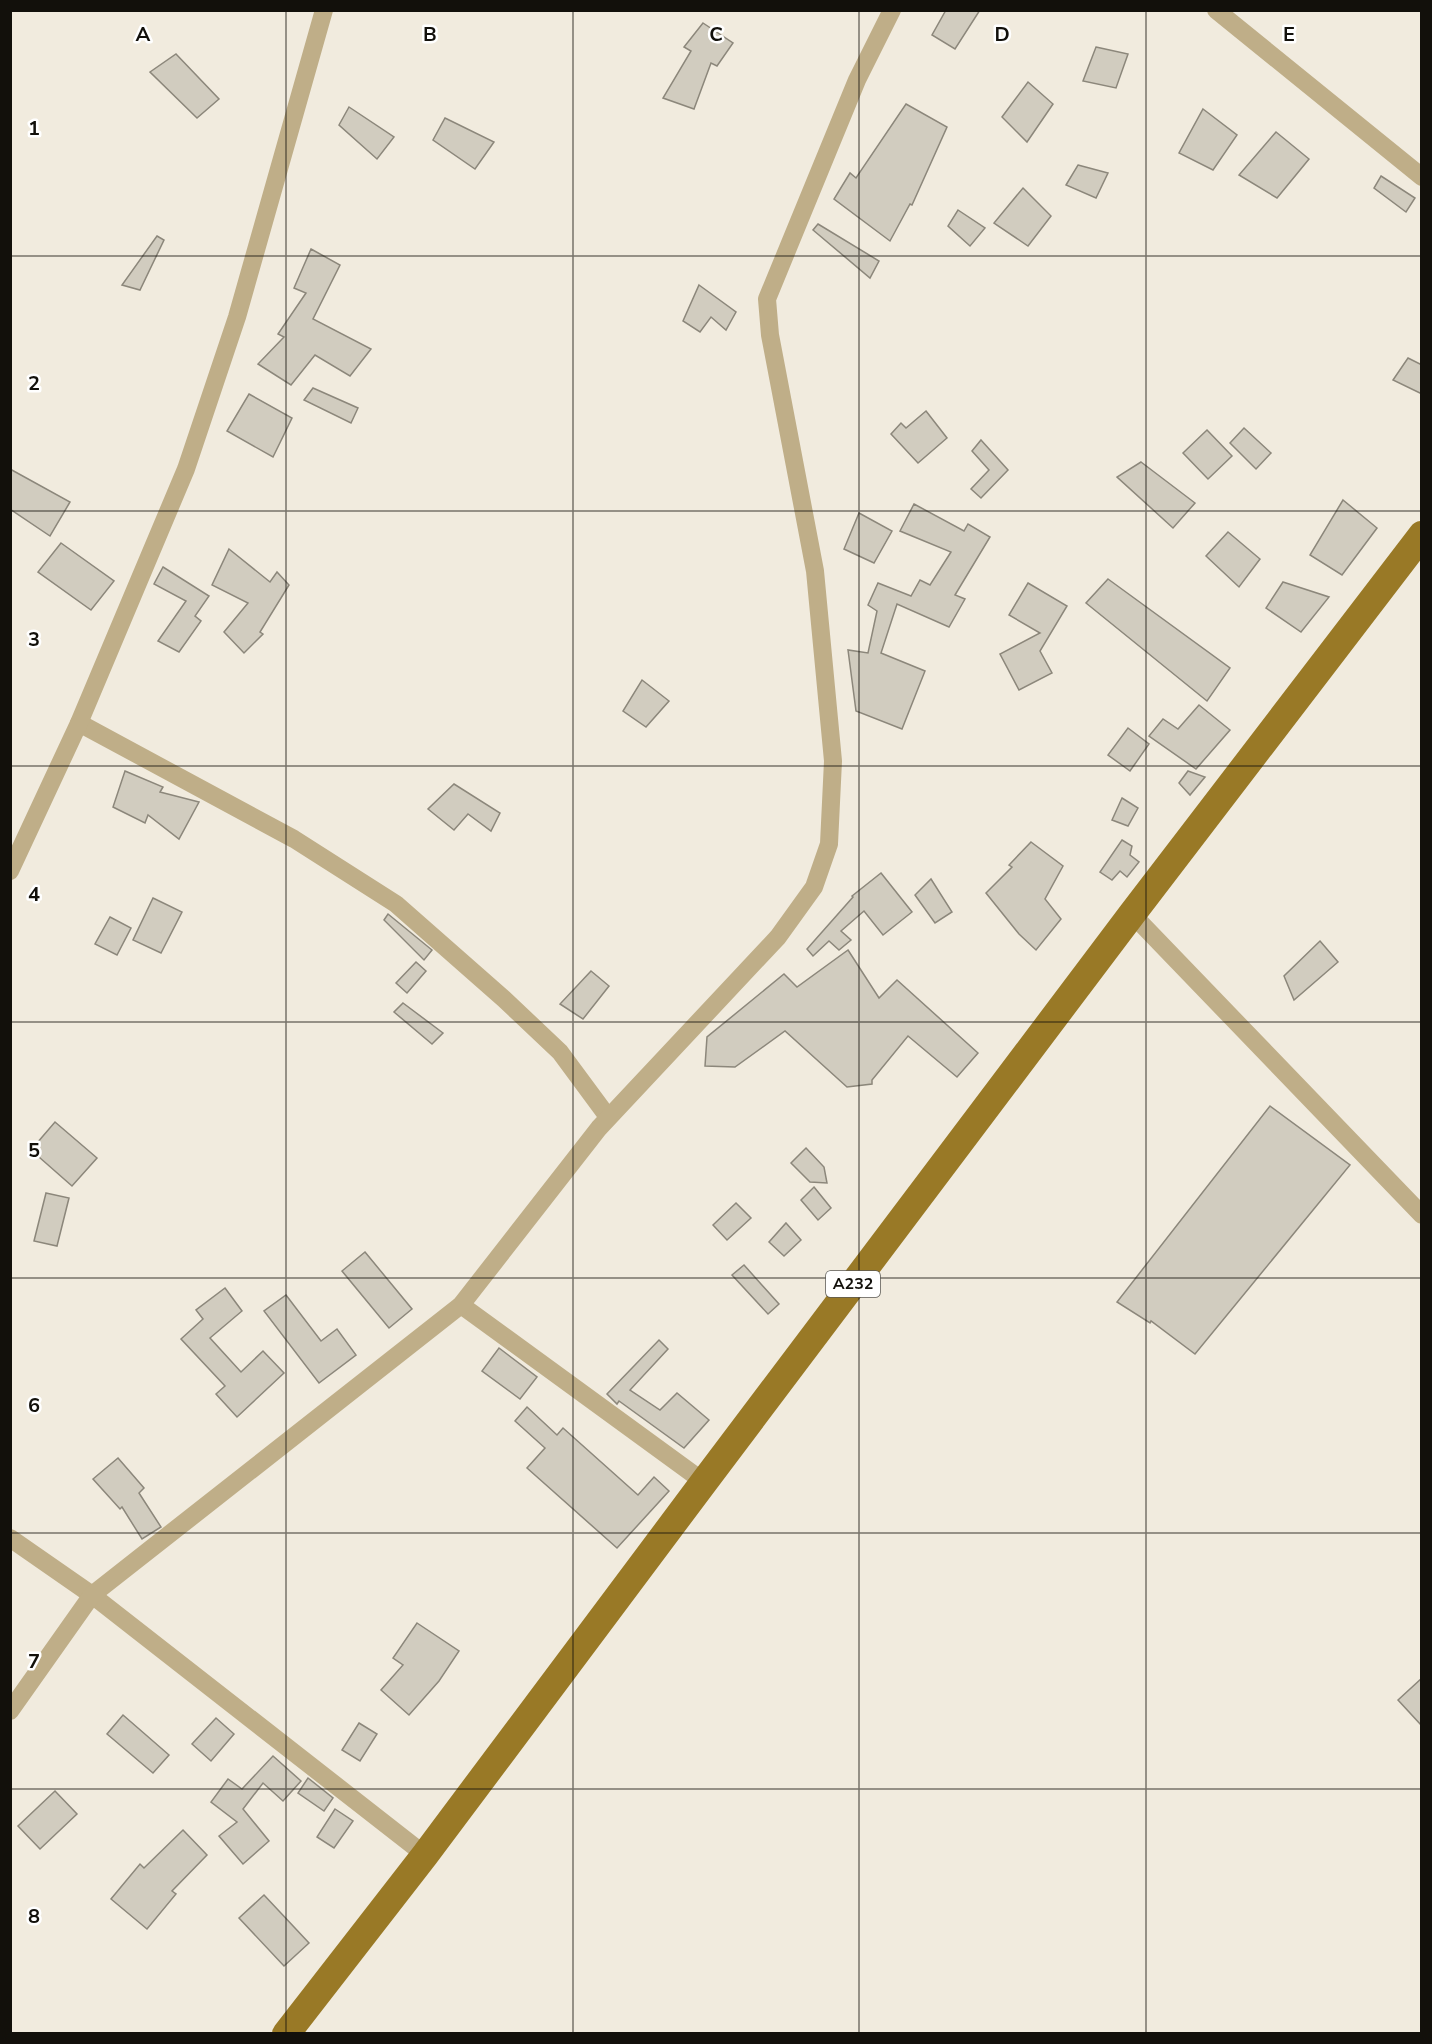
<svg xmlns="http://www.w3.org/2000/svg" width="1432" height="2044" viewBox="0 0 1432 2044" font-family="'Nunito Sans',sans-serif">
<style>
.building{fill:#d1ccbf;stroke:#8c877b;stroke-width:1.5}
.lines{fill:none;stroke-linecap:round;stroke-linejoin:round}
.street{stroke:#bfae88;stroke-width:18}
.primary{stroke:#997926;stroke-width:28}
.grid{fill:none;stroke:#12100b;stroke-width:1.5;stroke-opacity:0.55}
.labels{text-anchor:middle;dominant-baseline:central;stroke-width:5;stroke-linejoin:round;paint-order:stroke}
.shield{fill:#fff;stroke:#595854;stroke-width:1.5}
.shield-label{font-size:16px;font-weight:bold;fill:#12100b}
.grid-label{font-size:20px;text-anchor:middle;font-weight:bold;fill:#12100b;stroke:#fff;stroke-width:5;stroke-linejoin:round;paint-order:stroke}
</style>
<rect width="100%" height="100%" fill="#f1ebde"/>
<!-- building -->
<g class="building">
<path d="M946 10H980L955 49 932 35Z"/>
<path d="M703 23 733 43 717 66 711 63 694 109 663 98 691 51 684 47Z"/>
<path d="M1096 47 1128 54 1116 88 1083 81Z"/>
<path d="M176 54 219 99 197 118 150 72Z"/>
<path d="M1028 82 1053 104 1027 142 1002 117Z"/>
<path d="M906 104 947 127 912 205 910 204 890 241 834 199 850 173 856 178Z"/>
<path d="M349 107 394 137 377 159 339 125Z"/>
<path d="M1203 109 1237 135 1213 170 1179 153Z"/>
<path d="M445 118 494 142 475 169 433 140Z"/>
<path d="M1276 132 1309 159 1277 198 1239 175Z"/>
<path d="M1078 165 1108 173 1096 198 1066 185Z"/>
<path d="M1381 176 1415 198 1406 212 1374 188Z"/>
<path d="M1023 188 1051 216 1028 246 994 223Z"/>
<path d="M958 210 985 228 970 246 948 226Z"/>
<path d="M818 224 879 261 870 278 813 230Z"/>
<path d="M157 236 164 240 140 290 122 285Z"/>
<path d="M311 249 340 265 313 319 371 349 350 376 315 355 291 385 258 364 284 337 278 334 306 293 294 288Z"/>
<path d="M699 285 736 312 726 330 711 317 700 332 683 321Z"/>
<path d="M1408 358 1422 365V394L1393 380Z"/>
<path d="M313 388 358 408 351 423 304 400Z"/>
<path d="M249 394 292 418 273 457 227 431Z"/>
<path d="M926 411 947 438 918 463 891 434 901 423 906 428Z"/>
<path d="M1244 428 1271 453 1256 469 1230 443Z"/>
<path d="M1207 430 1232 456 1208 479 1183 453Z"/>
<path d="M981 440 1008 470 981 498 971 489 989 470 972 451Z"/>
<path d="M1141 462 1195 503 1173 528 1117 477Z"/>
<path d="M10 469 70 502 50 536 10 509Z"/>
<path d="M1343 500 1377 528 1342 575 1310 555Z"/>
<path d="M914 504 964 531 968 524 990 537 955 595 965 599 949 627 897 604 881 653 925 671 902 729 856 711 848 650 868 653 877 611 868 605 878 583 911 596 920 580 930 585 951 552 900 531Z"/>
<path d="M859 513 892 531 874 563 844 549Z"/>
<path d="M1228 532 1260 559 1239 587 1206 556Z"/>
<path d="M61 543 114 581 91 610 38 572Z"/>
<path d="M229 549 270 582 277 572 289 585 260 632 263 634 244 653 224 632 248 603 212 585Z"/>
<path d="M163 567 209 596 195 616 201 621 179 652 158 641 186 601 154 584Z"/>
<path d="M1108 579 1230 668 1207 701 1086 603Z"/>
<path d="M1283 582 1329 597 1301 632 1266 608Z"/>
<path d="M1028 583 1067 606 1040 651 1052 673 1019 690 1000 654 1040 633 1009 615Z"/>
<path d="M642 680 669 701 646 727 623 711Z"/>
<path d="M1199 705 1230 730 1196 769 1149 736 1163 719 1178 729Z"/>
<path d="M1128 728 1149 744 1130 771 1108 755Z"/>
<path d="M125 771 163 787 160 792 199 802 179 839 148 815 145 823 113 807Z"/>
<path d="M1188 771 1205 777 1190 795 1179 783Z"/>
<path d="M454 784 500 813 491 831 468 814 454 830 428 809Z"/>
<path d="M1122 798 1138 808 1128 826 1112 820Z"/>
<path d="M1122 840 1132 846 1130 855 1139 862 1127 877 1120 871 1112 880 1100 872Z"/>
<path d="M1031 842 1063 866 1045 899 1061 919 1036 950 1019 934 986 893 1012 867 1009 865Z"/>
<path d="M881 873 912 912 883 935 864 911 841 931 851 940 839 950 829 941 813 956 807 949 853 897 852 896Z"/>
<path d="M931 879 952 912 935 923 915 895Z"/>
<path d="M153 898 182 912 161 953 133 940Z"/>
<path d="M388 914 432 950 424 960 384 920Z"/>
<path d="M110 917 131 928 117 955 95 944Z"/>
<path d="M1320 941 1338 962 1294 1000 1284 976Z"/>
<path d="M848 950 879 998 897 980 978 1053 957 1077 908 1036 872 1080V1084L847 1087 785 1031 735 1067 705 1066 707 1037 784 974 797 987Z"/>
<path d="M416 962 426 971 407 993 396 983Z"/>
<path d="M591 971 609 986 583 1019 560 1004Z"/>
<path d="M403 1003 443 1033 432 1044 394 1012Z"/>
<path d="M1270 1106 1350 1165 1195 1354 1151 1321 1150 1323 1117 1302Z"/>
<path d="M55 1122 97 1158 72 1186 31 1150Z"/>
<path d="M806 1148 824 1167 827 1183 810 1182 791 1163Z"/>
<path d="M814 1187 831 1208 818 1220 801 1200Z"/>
<path d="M46 1193 69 1198 57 1246 34 1241Z"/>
<path d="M736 1203 751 1218 727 1240 713 1225Z"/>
<path d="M786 1223 801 1240 784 1256 769 1242Z"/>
<path d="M365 1252 412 1309 389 1328 342 1271Z"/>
<path d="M744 1265 779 1304 768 1314 732 1275Z"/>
<path d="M225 1288 242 1311 210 1338 241 1372 263 1351 284 1373 237 1417 216 1394 225 1386 181 1339 203 1319 196 1310Z"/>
<path d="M286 1295 321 1341 337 1329 356 1355 319 1383 264 1311Z"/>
<path d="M659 1340 668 1349 630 1390 660 1410 677 1393 709 1420 684 1448 619 1401 617 1404 607 1394Z"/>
<path d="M499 1348 537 1377 520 1399 482 1371Z"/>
<path d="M527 1407 557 1435 563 1428 638 1495 654 1477 669 1491 617 1548 527 1468 545 1448 515 1421Z"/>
<path d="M118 1458 144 1488 139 1493 161 1527 142 1539 122 1507 120 1509 93 1479Z"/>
<path d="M417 1623 459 1651 439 1681 409 1715 381 1690 403 1665 393 1658Z"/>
<path d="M1422 1678V1726L1398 1700Z"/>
<path d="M123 1715 169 1755 153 1773 107 1734Z"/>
<path d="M216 1718 234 1734 211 1761 192 1744Z"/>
<path d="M359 1723 377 1734 360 1761 342 1750Z"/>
<path d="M273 1756 301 1781 283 1801 263 1783 243 1809 269 1841 243 1864 219 1836 237 1822 211 1802 228 1779 242 1789Z"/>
<path d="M308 1778 333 1798 324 1811 298 1793Z"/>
<path d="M55 1791 77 1814 40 1849 18 1826Z"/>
<path d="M335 1809 353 1821 334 1848 317 1837Z"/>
<path d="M183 1830 207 1855 172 1891 176 1894 147 1929 111 1899 140 1864 144 1868Z"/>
<path d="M264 1895 309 1943 284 1966 239 1918Z"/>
</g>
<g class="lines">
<!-- street -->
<g class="street">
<path d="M1216 10 1422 177"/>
<path d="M79 723 294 839 396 904 504 999 560 1052 608 1117"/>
<path d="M10 871 79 723 186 469 237 317 324 10"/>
<path d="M1132 914 1422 1215"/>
<path d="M461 1305 704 1482"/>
<path d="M10 1538 92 1595 425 1855"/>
<path d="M10 1711 92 1595 461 1305 599 1128 778 937 814 887 829 844 833 761 815 571 770 335 767 299 857 80 892 10"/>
</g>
<!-- primary -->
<path class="primary" d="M286 2034 425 1855 704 1482 1132 914 1422 535"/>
</g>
<!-- grid -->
<path class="grid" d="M286 10V2034M573 10V2034M859 10V2034M1146 10V2034M10 256H1422M10 511H1422M10 766H1422M10 1022H1422M10 1278H1422M10 1533H1422M10 1789H1422"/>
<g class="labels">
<!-- shield labels -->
<rect class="shield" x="826" y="1271" width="54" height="26" rx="4.5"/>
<g class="shield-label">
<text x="853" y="1284">A232</text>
</g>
</g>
<g class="grid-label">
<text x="143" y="41">A</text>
<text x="430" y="41">B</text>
<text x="716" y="41">C</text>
<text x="1002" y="41">D</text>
<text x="1289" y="41">E</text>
<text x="34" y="135">1</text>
<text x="34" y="390">2</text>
<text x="34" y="646">3</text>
<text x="34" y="901">4</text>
<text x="34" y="1157">5</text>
<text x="34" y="1412">6</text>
<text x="34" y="1668">7</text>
<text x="34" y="1923">8</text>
</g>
<!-- border -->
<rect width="1432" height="2044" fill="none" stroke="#12100b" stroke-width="24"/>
</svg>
